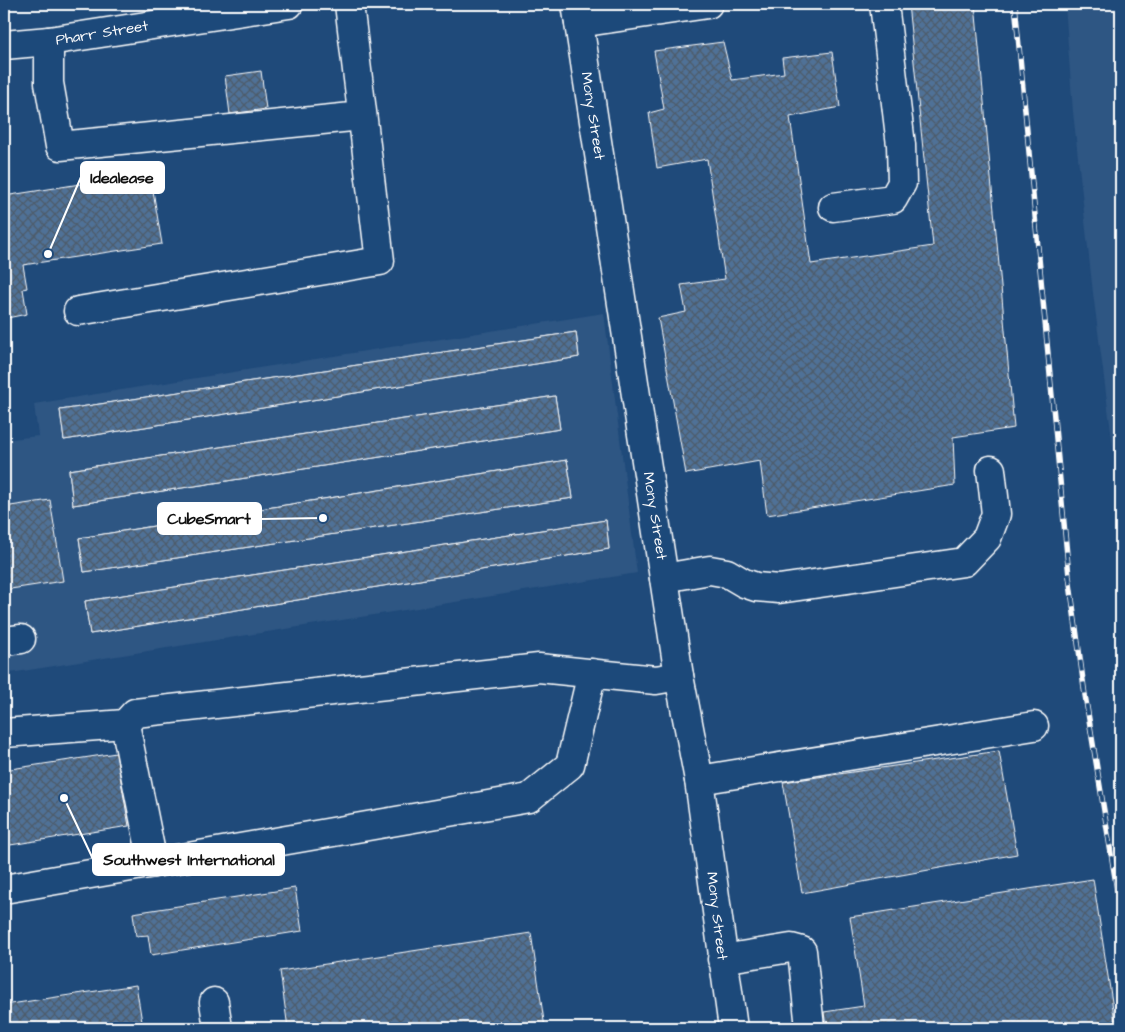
<svg xmlns="http://www.w3.org/2000/svg" width="1125" height="1032" viewBox="0 0 1125 1032" font-family="'Architects Daughter',sans-serif">
<style>
.built{fill:#2e5683}
.building{fill:url(#building-cross-hatch);stroke:#fff}
.lines{fill:none;stroke-linecap:round;stroke-linejoin:round}
.minor-casing{stroke:#fff;stroke-width:31}
.minor{stroke:#1f4a7a;stroke-width:28}
.rail-casing{stroke:#fff;stroke-width:5.5}
.rail{stroke:#1f4a7a;stroke-width:4;stroke-dasharray:11;stroke-linecap:butt}
.labels{text-anchor:middle;dominant-baseline:central;stroke-width:4.5;stroke-linejoin:round;paint-order:stroke}
.street-label{font-size:15px;fill:#fff;stroke:#1f4a7a}
.leader{fill:none;stroke:#fff;stroke-width:2}
.callout-dot{fill:#fff;stroke:#1f4a7a;stroke-width:2}
.callout{fill:#fff;stroke:#fff;stroke-width:2}
.callout-label{font-size:16px;text-anchor:middle;font-weight:bold;fill:#111}
</style>
<defs>
<pattern id="building-cross-hatch" width="8" height="8" patternUnits="userSpaceOnUse" patternTransform="scale(1.25)"><rect width="8" height="8" fill="#507197"/><path d="M0 0l8 8M0 8l8-8" fill="none" stroke="#4e5b6a"/></pattern>
</defs>
<rect width="100%" height="100%" fill="#1f4a7a"/>
<filter id="ink" filterUnits="userSpaceOnUse"><feTurbulence type="fractalNoise" baseFrequency=".02" numOctaves="2"/><feDisplacementMap in="SourceGraphic" scale="10" xChannelSelector="R" yChannelSelector="G"/><feConvolveMatrix kernelMatrix="1 2 1 2 8 2 1 2 1" color-interpolation-filters="sRGB"/></filter>
<g filter="url(#ink)">
<!-- built -->
<g class="built">
<path d="M1065 4H1121V509L1093 293 1073 112Z"/>
<path d="M604 313 637 573 4 674V440L38 436 34 404Z"/>
</g>
<!-- building -->
<g class="building">
<path d="M908 4H975L1014 428 953 437 955 485 767 515 760 461 686 474 658 318 686 312 681 285 725 279 707 159 657 168 649 113 664 109 654 51 723 42 732 80 784 73 782 58 832 52 840 107 790 117 811 264 933 246Z"/>
<path d="M261 71 266 109 230 114 225 76Z"/>
<path d="M150 173 162 244 23 265 27 288 23 289 27 314 7 318 4 296V196Z"/>
<path d="M576 332 579 357 64 440 60 410Z"/>
<path d="M576 332 579 357 64 440 60 410Z"/>
<path d="M555 396 560 429 73 505 69 470Z"/>
<path d="M555 396 560 429 73 505 69 470Z"/>
<path d="M567 460 573 498 84 572 79 538Z"/>
<path d="M567 460 573 498 84 572 79 538Z"/>
<path d="M50 500 63 581 4 590V507Z"/>
<path d="M606 520 609 549 90 634 85 601Z"/>
<path d="M606 520 609 549 90 634 85 601Z"/>
<path d="M999 751 1017 854 802 893 783 782Z"/>
<path d="M116 753 129 826 4 846V770Z"/>
<path d="M1093 879 1116 1028H826L824 1012 864 1006 850 917Z"/>
<path d="M295 888 302 931 151 955 148 935 136 936 133 913Z"/>
<path d="M531 933 545 1028H288L280 971Z"/>
<path d="M136 985 143 1028H4V1005Z"/>
</g>
<g class="lines">
<!-- minor casing -->
<g class="minor-casing">
<g id="minor">
<path d="M576 4 679 676 699 780 733 1028"/>
<path d="M579 23 708 4"/>
<path d="M49 41V83L60 146 362 116"/>
<path d="M4 45 49 41 289 4"/>
<path d="M833 207 893 199 902 183 901 145 884 4"/>
<path d="M78 311 380 261 349 4"/>
<path d="M664 578 710 570 727 573 744 583 756 587 779 589 964 562 987 538 996 514 991 470"/>
<path d="M4 641 21 639"/>
<path d="M4 733 125 724"/>
<path d="M699 780 1034 726"/>
<path d="M153 863 125 724 135 713 539 668 656 680 679 676"/>
<path d="M4 889 529 798 570 765 592 673"/>
<path d="M722 959 791 948 802 951 810 1028"/>
<path d="M214 1002 218 1028"/>
</g>
</g>
<!-- minor -->
<use href="#minor" class="minor"/>
<!-- rail casing -->
<g class="rail-casing">
<path id="rail" d="M1015 4 1069 576 1085 695 1121 914"/>
</g>
<!-- rail -->
<use href="#rail" class="rail"/>
</g>
</g>
<g class="labels">
<!-- street labels -->
<g class="street-label">
<text transform="translate(102 33) rotate(-9)">Pharr Street</text>
<text transform="translate(593 116) rotate(81)">Mony Street</text>
<text transform="translate(655 516) rotate(81)">Mony Street</text>
<text transform="translate(717 916) rotate(83)">Mony Street</text>
</g>
</g>
<!-- callouts -->
<path class="leader" d="M48 254L81 177M323 518L261 519M64 798L93 859"/>
<g class="callout-dot">
<circle cx="48" cy="254" r="5"/>
<circle cx="323" cy="518" r="5"/>
<circle cx="64" cy="798" r="5"/>
</g>
<g class="callout">
<rect x="81" y="162" width="83" height="31" rx="5"/>
<rect x="158" y="503" width="103" height="31" rx="5"/>
<rect x="93" y="844" width="191" height="31" rx="5"/>
</g>
<g class="callout-label">
<text x="122" y="183">Idealease</text>
<text x="209" y="524">CubeSmart</text>
<text x="189" y="865">Southwest International</text>
</g>
<!-- margin -->
<rect width="1125" height="1032" fill="none" stroke="#1f4a7a" stroke-width="20"/>
<rect x="10" y="10" width="1105" height="1012" fill="none" stroke="#fff" stroke-width="2" filter="url(#ink)"/>
</svg>
